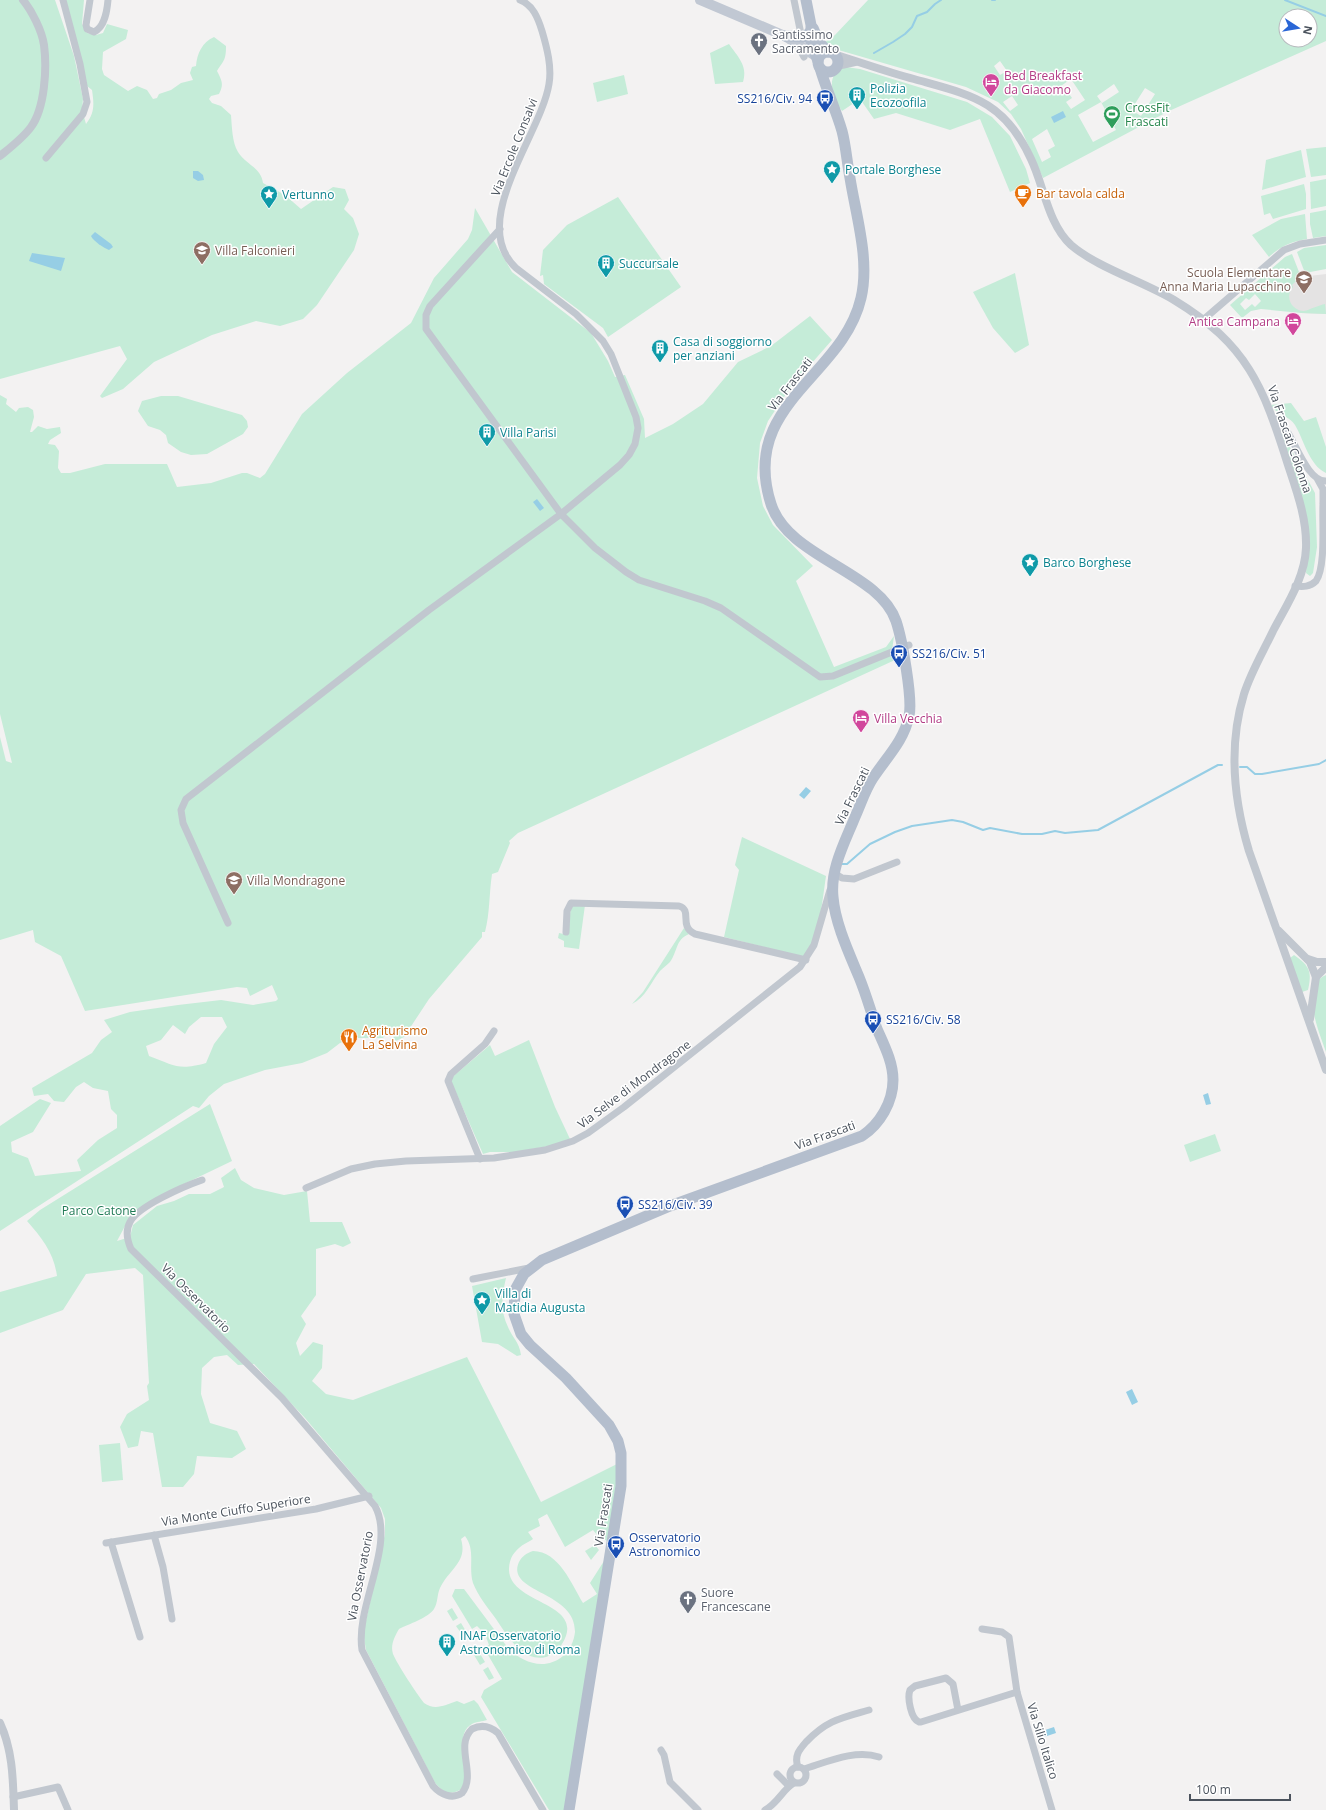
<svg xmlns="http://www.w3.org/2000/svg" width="1326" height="1810" viewBox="0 0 1326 1810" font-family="'Open Sans',sans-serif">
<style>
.education{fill:#e4e3e3}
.green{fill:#c5ecd8;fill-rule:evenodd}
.water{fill:#96cee5}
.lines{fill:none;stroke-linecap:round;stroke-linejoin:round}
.stream{stroke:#96cee5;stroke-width:2}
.minor{stroke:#c1c7cf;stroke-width:7}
.tertiary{stroke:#c1c7cf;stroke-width:8}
.secondary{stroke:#c1c8d3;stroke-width:10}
.primary{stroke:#b4becd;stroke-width:11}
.labels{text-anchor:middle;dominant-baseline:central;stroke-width:3;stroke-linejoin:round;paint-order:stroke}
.worship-label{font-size:12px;fill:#5b616d;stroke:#fff;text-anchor:start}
.hotel-label{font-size:12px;fill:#b23c85;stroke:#fff;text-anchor:start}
.culture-label{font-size:12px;fill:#0d838f;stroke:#fff;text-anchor:start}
.transit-label{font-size:12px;fill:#164399;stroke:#fff;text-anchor:start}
.leisure-label{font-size:12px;fill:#27864d;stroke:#fff;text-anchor:start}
.street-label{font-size:12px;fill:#4b535d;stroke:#fff}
.food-label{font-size:12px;fill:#c56008;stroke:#fff;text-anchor:start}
.education-label{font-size:12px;fill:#785e54;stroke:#fff;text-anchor:start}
.park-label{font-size:12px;fill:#207a55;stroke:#fff}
</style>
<rect width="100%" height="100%" fill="#f3f2f2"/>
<!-- education -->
<path class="education" d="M1326 274V314L1301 313 1272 302 1301 277Z"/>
<!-- green -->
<g class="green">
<path d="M0 0H55L74 56 83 99 82 110 86 124C95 112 94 104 92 90L87 86 66 0H84L82 24 87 33 96 35 103 33 107 24 128 30 126 39 103 52 102 69 104 75 128 91 137 86 147 90 153 99 157 98 159 94 171 90 181 83 193 80 190 73 192 67 196 66C197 54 202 42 214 37L226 46C226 60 224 60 217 71 222 81 224 84 219 94L211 96 209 99 212 103 221 106 231 115C232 127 232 142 238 152 246 165 261 167 263 183L285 195 301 209 333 187 345 189 349 200 344 209 353 218 359 234 354 250 317 305 303 319 280 326 256 321 212 335 154 362 123 389 102 398 100 396 127 359 120 346 0 379Z"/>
<path d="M868 0H1326V41L1169 111 1043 178 1021 129 1011 114 998 102 966 87 835 49 824 43 835 35ZM1286 16H1310V40H1286ZM1000 61 1007 71 1000 75 994 66ZM1071 79 1085 100 1071 109 1066 102 1072 98 1067 91 1062 94 1058 88ZM1114 84 1119 92 1102 103 1097 96ZM1145 88 1155 94 1141 116 1131 110ZM1012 96 1018 105 1010 111 1003 102ZM1101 102 1116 130 1093 142 1078 115ZM1047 129 1055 146 1048 150 1051 157 1042 162 1032 139Z"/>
<path d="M729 44C738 57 748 66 743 82L715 84 710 53Z"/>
<path d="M846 67 860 69 967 102 992 117 1010 136 1026 169 1030 183 1010 192 980 119 950 130 896 113 874 119 860 99 842 111C833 97 823 74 846 67Z"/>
<path d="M624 75 628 94 597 102 593 83Z"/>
<path d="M1326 147V175L1311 177 1306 149Z"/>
<path d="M1301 150 1306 177 1262 190 1266 160Z"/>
<path d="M1326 179V206L1311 209 1310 182Z"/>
<path d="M1304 184 1306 194V209L1273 219 1270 213 1264 215 1261 196Z"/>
<path d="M618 197 681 287 608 337 603 328 544 284 543 275 540 276 543 250 567 225Z"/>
<path d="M475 208 512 272 591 333 608 361 615 377 625 375 644 419 645 438 673 424 703 404 738 362 771 346 810 316 832 340 790 388 768 421 760 443 757 478 763 506 773 525 813 566 796 581 834 667 886 647 894 636 892 651 895 660 518 833 509 841 510 843 498 872 492 874C489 894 490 913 485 932H482V937L429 999 404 1037 396 1041 393 1038 396 1029 389 1031 383 1038H356L340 1043 327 1053 302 1063 265 1070 224 1084 209 1096 199 1108 193 1106 0 1231V1126L40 1099 51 1103 33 1132 11 1142 12 1152 28 1158 35 1176 81 1171 77 1160 98 1140 117 1128V1115L111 1109 108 1091 93 1088 84 1082 76 1087 64 1102 54 1101 48 1094 34 1096 32 1088 92 1053 101 1040 112 1032 104 1020 130 1012 178 1005 221 1000 253 1005 276 1001 278 999 272 985 250 996 247 988 237 987 85 1011 61 956 35 942 33 930 0 940V737L6 761 12 763 0 714V395L7 399 6 404 16 412 19 408 28 407 33 410 34 417 30 432H32L38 426 47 429 60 427 61 433 50 440 48 444 55 445 59 451 58 468 61 473H70L105 464H167L177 487 211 483 242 473H247L260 478 265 474 302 414 347 373 411 323 434 278 468 239 472 230ZM201 1017H222L227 1027 214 1044 206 1063C178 1071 174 1065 149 1056L146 1046 161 1040 173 1025 185 1034 189 1027Z"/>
<path d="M1326 210V236L1313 238 1310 224V213Z"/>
<path d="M1305 214 1307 239C1292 241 1279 247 1269 257L1252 235 1281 219Z"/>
<path d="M1326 245V269L1305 273 1297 252 1304 248Z"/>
<path d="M1292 254 1301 277 1292 285 1293 287C1284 297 1292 311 1304 311 1309 310 1319 305 1325 304L1326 314 1301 313 1261 309 1251 311 1242 318 1230 305 1285 257ZM1255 294 1261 301 1255 307 1252 304 1245 310 1240 304 1246 298 1249 300Z"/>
<path d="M1015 273 1029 345 1015 353 993 328 973 292Z"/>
<path d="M161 396H178L242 415 247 421 248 427 243 434 207 454 191 455 181 452 168 443 166 435 160 430 148 426 138 411 142 401Z"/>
<path d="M1291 403 1304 421 1316 417 1326 447V473C1309 465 1304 440 1295 425 1290 416 1276 415 1271 405Z"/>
<path d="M1280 429 1315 493 1317 547 1313 573 1310 576 1306 573 1308 541Z"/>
<path d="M742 837 826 876C822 903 820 934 804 957L724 937 739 870 735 865Z"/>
<path d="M571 905H585L579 949 564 947V941L558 938 559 933 568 935Z"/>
<path d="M684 928 689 934C675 940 678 951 670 962 667 965 663 968 660 971 651 982 646 997 632 1004L643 992Z"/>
<path d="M1294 955C1310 966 1312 972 1308 990L1302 992 1290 958Z"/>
<path d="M1326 975V1052C1319 1032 1299 986 1326 975Z"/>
<path d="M529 1040 555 1107 570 1139 555 1145 515 1152H490L483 1154 450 1079 490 1045 495 1056Z"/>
<path d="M210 1104 232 1161 159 1196 132 1213 117 1241 130 1237 133 1225 157 1206 174 1201 189 1194H210L224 1187 221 1178 235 1168 241 1180 254 1188 284 1195 307 1191 310 1222H342L351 1243 343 1247 335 1244 316 1249V1295L301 1316 306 1324 296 1343 300 1356 313 1342 323 1345 322 1368 312 1381 326 1394 353 1400 467 1357 541 1502 621 1462 607 1541 598 1535H597L593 1530 565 1547 547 1514 538 1519 540 1526 528 1532 533 1539C527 1543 521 1545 516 1551 511 1556 509 1563 509 1570 510 1605 588 1602 562 1644 559 1650 553 1655 546 1657 522 1663 507 1635 496 1619 488 1608 478 1596 473 1583 468 1567 476 1550 465 1536L461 1539C468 1562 449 1569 440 1588 437 1594 438 1603 434 1609 428 1618 409 1624 399 1629 395 1636 390 1645 393 1654 397 1664 417 1694 424 1703 435 1711 445 1705 457 1701L464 1704 474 1700 478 1704 487 1720C482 1722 477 1721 472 1724 453 1734 469 1770 463 1788 450 1796 445 1794 435 1783L366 1650 364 1638 365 1625 385 1534V1519L381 1508 305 1418 254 1364 238 1365 227 1355 214 1357 202 1368 201 1394 210 1423 237 1431 246 1449 232 1458 197 1456 194 1474 183 1487H162L153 1433 141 1431 138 1446 128 1448 120 1427 127 1414 149 1400 147 1386 149 1383 143 1275 135 1268 86 1274 63 1310 0 1333V1292L57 1276C54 1253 42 1238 27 1221L40 1210Z"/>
<path d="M1215 1134 1221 1151 1190 1162 1184 1145Z"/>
<path d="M506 1278C502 1295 500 1311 508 1327 513 1339 519 1341 521 1355L517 1356 498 1344 482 1342 472 1286Z"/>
<path d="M120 1443 123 1480 102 1482 99 1445Z"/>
<path d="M595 1545 599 1550 591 1560 585 1551Z"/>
<path d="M533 1551C559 1551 572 1585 583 1603L597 1594 590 1583 604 1561 565 1810H549L481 1697 484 1690 502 1679 484 1648 489 1645 485 1634 477 1626 472 1629 452 1596 455 1589H464L508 1648C523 1663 545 1671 563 1656 570 1650 574 1641 575 1632 576 1591 505 1593 519 1562 522 1556 527 1553 533 1551Z"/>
<path d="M452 1608 458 1618 453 1621 447 1611Z"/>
<path d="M461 1623 467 1633 463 1636 456 1626Z"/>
<path d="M479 1652 485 1662 480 1665 474 1655Z"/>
<path d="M488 1667 494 1678 489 1680 483 1670Z"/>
</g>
<!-- water -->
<g class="water">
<path d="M1063 111 1066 117 1054 123 1051 117Z"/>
<path d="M193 171H198L203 175 204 180 198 181 193 178Z"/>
<path d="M95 232 111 244 113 247 109 250C104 248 93 241 91 236Z"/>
<path d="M32 253 65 258 61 271 29 261Z"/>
<path d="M537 499 544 508 540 511 533 502Z"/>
<path d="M806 787 811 791 804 799 799 795Z"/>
<path d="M1208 1093 1211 1104 1206 1105 1203 1095Z"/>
<path d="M1132 1389 1138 1402 1132 1405 1126 1392Z"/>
<path d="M1054 1727 1056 1733 1044 1737 1042 1731Z"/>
</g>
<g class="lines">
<!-- stream -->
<g class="stream">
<path d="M992 0H995"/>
<path d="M1285 0 1326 16"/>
<path d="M874 53 893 42 905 34 912 27 917 16 927 12 935 4 941 0"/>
<path d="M1240 767H1247L1255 774H1262L1319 764 1326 760"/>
<path d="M842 864H847L870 844 895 832 912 826 952 820 963 822 983 830 990 828 1022 834H1042L1055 831 1065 833 1098 830 1218 765H1222"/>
</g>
<!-- minor -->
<g class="minor">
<path d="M90 0 86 25 87 29 94 32C105 27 107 11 108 0"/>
<path d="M794 0 802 39"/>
<path d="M798 46 804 57"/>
<path d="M46 158 83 114 87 102 80 64 63 0"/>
<path d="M500 229 430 306 426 315V329L561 514 595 548 626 572 639 580 705 601 721 608 820 677 833 676 909 645"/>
<path d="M1203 320 1284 250 1300 244 1326 240"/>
<path d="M1273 418C1277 420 1280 422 1283 425 1294 438 1307 482 1326 481"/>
<path d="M1318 480 1323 489V502"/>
<path d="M1295 586C1303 587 1310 587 1316 581 1326 567 1322 522 1323 504L1326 498"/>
<path d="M833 876 834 873 842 878 854 879 897 862"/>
<path d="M228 923 183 823 181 810 186 799 429 610 561 514 620 465 629 455 635 444 638 428 636 417 611 354 603 341 576 314 516 268C467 222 541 135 549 84 552 67 547 48 542 31 538 18 533 5 520 0"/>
<path d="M566 932 567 911 571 903 679 906C693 910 678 926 695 934L806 960"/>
<path d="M480 1159 448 1081 451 1074 485 1044 494 1031"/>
<path d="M202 1180C185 1186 138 1206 130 1222 125 1231 127 1240 131 1249L282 1398 375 1506C396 1545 355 1606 362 1650L433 1786C440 1794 452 1800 462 1793 477 1774 454 1746 472 1729 482 1724 490 1726 498 1733L543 1810"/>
<path d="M306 1188 351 1169 375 1164 406 1161 494 1158 545 1150 573 1141 588 1133 624 1107 800 967 814 945 830 890"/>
<path d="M473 1279 529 1268"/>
<path d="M154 1535 163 1567 172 1619"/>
<path d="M111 1542 140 1637"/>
<path d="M106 1543 316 1509 369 1496"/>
<path d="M982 1629 1002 1632 1009 1637 1017 1692"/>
<path d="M958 1710 953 1684 946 1678 915 1686 910 1690C907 1698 911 1719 919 1722H921L1017 1692 1052 1810"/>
<path d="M661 1750 664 1755 670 1782 698 1810"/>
<circle cx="798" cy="1775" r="8"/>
<path d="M798 1767C794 1756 799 1750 806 1742 827 1720 841 1718 869 1710"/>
<path d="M804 1769C827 1762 855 1749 879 1757"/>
<path d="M777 1774 789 1786"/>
<path d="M13 1797 58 1787 68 1810"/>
<path d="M765 1810C778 1803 783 1789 794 1783"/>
</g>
<!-- tertiary -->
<g class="tertiary">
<path d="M833 54C860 62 887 72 914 79 971 95 1004 100 1031 159 1044 186 1048 224 1071 245 1098 268 1142 281 1174 300 1248 345 1263 386 1288 465 1297 492 1307 519 1306 548 1305 578 1286 606 1273 631 1263 652 1251 672 1244 694 1228 746 1234 801 1249 851L1326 1070"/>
<path d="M837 66 855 62"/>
<path d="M0 156C11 147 23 138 31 127 45 108 47 68 44 45 42 31 32 11 23 0"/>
<path d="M1279 931 1310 962 1316 977 1310 1019"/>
<path d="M1308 959 1317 962H1326"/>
<path d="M1316 977 1326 967"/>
<path d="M0 1723C13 1751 13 1780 14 1810"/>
</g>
<!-- secondary -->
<path class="secondary" d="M700 0 785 36 814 55"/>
<!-- primary -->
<g class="primary">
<path d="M806 0 811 25V44L818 61"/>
<path d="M813 28 819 42 828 52"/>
<path d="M785 36 805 37 811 31"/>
<circle cx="828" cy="62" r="10"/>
<path d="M569 1810 621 1486V1453L618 1441 609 1425 566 1378 530 1345 521 1334 514 1314 515 1290 524 1274 542 1260 670 1206 862 1136C880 1124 893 1102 893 1080 893 1062 884 1045 877 1029 871 1012 866 994 859 977 849 953 835 923 833 897 830 869 845 842 855 817 861 804 865 790 873 778 886 758 904 741 909 716 913 699 902 639 896 621 879 571 788 558 771 504 739 404 843 377 861 298 870 260 856 216 850 178 847 163 846 146 842 131 836 110 826 89 820 68"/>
</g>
</g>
<!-- icons -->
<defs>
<g id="church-pin" transform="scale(0.9)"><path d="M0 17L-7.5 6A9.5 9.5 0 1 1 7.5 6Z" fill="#6b7280" stroke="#fff"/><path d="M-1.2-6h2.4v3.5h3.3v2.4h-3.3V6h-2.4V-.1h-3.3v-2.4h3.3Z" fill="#fff"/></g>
<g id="hotel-pin" transform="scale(0.9)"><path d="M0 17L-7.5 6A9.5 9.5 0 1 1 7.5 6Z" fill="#d1479c" stroke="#fff"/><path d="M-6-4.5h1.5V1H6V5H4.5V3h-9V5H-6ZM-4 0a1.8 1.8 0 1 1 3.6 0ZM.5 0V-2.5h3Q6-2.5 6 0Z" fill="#fff"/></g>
<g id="building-pin" transform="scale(0.9)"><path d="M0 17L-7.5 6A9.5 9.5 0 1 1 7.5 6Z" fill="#0f9aa8" stroke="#fff"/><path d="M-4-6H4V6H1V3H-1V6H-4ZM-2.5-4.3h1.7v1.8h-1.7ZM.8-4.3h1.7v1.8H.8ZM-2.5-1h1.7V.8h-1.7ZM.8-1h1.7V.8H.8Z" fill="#fff"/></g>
<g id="bus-pin" transform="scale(0.9)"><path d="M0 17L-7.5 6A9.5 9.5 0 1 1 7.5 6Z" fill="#1a4fb4" stroke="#fff"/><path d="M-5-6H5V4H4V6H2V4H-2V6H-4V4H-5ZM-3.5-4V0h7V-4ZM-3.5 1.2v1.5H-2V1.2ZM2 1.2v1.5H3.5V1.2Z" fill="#fff"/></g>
<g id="stadium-pin" transform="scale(0.9)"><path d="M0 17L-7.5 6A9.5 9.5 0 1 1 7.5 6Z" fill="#2e9e5b" stroke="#fff"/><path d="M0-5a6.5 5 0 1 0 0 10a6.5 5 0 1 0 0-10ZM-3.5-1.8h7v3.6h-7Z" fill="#fff"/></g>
<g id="sight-pin" transform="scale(0.9)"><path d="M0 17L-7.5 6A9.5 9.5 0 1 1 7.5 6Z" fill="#0f9aa8" stroke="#fff"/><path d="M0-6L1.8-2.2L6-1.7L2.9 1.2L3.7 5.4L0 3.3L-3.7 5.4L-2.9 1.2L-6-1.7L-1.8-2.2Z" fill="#fff"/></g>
<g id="cafe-pin" transform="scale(0.9)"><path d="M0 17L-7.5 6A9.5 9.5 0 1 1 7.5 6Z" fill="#e8710a" stroke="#fff"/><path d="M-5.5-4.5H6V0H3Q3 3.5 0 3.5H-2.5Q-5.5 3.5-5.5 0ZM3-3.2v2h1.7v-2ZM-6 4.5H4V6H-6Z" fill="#fff"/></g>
<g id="university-pin" transform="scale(0.9)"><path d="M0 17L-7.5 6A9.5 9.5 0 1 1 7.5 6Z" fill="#8d6e63" stroke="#fff"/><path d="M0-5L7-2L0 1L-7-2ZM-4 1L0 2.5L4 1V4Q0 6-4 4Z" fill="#fff"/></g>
<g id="school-pin" transform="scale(0.9)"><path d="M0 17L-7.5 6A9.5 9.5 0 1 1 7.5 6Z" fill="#8d6e63" stroke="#fff"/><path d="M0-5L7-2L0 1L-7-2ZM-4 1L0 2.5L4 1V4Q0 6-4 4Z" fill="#fff"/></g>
<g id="restaurant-pin" transform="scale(0.9)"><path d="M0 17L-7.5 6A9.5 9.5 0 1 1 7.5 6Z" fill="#e8710a" stroke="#fff"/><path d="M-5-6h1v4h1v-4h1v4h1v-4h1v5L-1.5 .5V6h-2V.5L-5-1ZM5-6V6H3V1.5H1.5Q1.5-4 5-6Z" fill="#fff"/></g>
</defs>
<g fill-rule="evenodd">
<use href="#church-pin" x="759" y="41"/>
<use href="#hotel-pin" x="991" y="82"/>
<use href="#building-pin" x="857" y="95"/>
<use href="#bus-pin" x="825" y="98"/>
<use href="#stadium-pin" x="1112" y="114"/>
<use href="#sight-pin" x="832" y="169"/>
<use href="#cafe-pin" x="1023" y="193"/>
<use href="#sight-pin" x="269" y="194"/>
<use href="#university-pin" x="202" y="250"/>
<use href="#building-pin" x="606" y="263"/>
<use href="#school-pin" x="1304" y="279"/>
<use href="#hotel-pin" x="1293" y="321"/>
<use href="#building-pin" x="660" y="348"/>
<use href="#building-pin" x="487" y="432"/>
<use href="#sight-pin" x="1030" y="562"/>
<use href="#bus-pin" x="899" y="653"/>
<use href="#hotel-pin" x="861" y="718"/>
<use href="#university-pin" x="234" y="880"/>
<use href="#bus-pin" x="873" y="1019"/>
<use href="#restaurant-pin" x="349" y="1037"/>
<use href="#bus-pin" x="625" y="1204"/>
<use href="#sight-pin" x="482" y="1300"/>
<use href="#bus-pin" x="616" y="1544"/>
<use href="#church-pin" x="688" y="1599"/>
<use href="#building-pin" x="447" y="1642"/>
</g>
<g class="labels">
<!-- worship labels -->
<g class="worship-label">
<text x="772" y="34">Santissimo<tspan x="772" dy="14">Sacramento</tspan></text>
<text x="701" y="1592">Suore<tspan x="701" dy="14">Francescane</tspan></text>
</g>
<!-- hotel labels -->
<g class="hotel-label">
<text x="1004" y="75">Bed Breakfast<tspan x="1004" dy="14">da Giacomo</tspan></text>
<text x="1280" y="321" text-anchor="end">Antica Campana</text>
<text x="874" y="718">Villa Vecchia</text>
</g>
<!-- culture labels -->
<g class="culture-label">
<text x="870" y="88">Polizia<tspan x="870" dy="14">Ecozoofila</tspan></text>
<text x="845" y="169">Portale Borghese</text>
<text x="282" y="194">Vertunno</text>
<text x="619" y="263">Succursale</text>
<text x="673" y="341">Casa di soggiorno<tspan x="673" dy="14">per anziani</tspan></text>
<text x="500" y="432">Villa Parisi</text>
<text x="1043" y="562">Barco Borghese</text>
<text x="495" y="1293">Villa di<tspan x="495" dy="14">Matidia Augusta</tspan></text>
<text x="460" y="1635">INAF Osservatorio<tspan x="460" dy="14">Astronomico di Roma</tspan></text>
</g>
<!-- transit labels -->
<g class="transit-label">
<text x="812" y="98" text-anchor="end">SS216/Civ. 94</text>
<text x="912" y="653">SS216/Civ. 51</text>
<text x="886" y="1019">SS216/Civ. 58</text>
<text x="638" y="1204">SS216/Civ. 39</text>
<text x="629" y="1537">Osservatorio<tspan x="629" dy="14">Astronomico</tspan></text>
</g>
<!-- leisure labels -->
<g class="leisure-label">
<text x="1125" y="107">CrossFit<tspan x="1125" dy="14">Frascati</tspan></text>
</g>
<!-- street labels -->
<g class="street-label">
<text transform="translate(514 147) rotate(-68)">Via Ercole Consalvi</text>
<text transform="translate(790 384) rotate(-52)">Via Frascati</text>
<text transform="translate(1290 439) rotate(71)">Via Frascati Colonna</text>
<text transform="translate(852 796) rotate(-64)">Via Frascati</text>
<text transform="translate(634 1084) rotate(-37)">Via Selve di Mondragone</text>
<text transform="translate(825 1135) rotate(-20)">Via Frascati</text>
<text transform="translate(196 1298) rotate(45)">Via Osservatorio</text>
<text transform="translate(236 1510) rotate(-9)">Via Monte Ciuffo Superiore</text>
<text transform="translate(603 1515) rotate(-81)">Via Frascati</text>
<text transform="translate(360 1576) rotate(-79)">Via Osservatorio</text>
<text transform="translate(1043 1741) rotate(73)">Via Silio Italico</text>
</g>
<!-- food labels -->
<g class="food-label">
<text x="1036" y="193">Bar tavola calda</text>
<text x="362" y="1030">Agriturismo<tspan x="362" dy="14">La Selvina</tspan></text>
</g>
<!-- education labels -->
<g class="education-label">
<text x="215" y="250">Villa Falconieri</text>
<text x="1291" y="272" text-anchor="end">Scuola Elementare<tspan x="1291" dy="14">Anna Maria Lupacchino</tspan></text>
<text x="247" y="880">Villa Mondragone</text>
</g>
<!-- park labels -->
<g class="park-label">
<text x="99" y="1210">Parco Catone</text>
</g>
</g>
<!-- north arrow -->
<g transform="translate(1298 28) rotate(102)"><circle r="19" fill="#ffffff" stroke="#b7babe"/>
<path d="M0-3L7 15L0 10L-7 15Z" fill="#2a66d6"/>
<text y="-6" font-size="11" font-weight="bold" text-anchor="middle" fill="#4b535d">N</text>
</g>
<!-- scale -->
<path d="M1190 1794v6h100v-6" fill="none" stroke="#4b535d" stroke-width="2"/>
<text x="1196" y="1794" font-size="12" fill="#4b535d" stroke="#ffffff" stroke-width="3" paint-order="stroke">100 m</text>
</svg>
